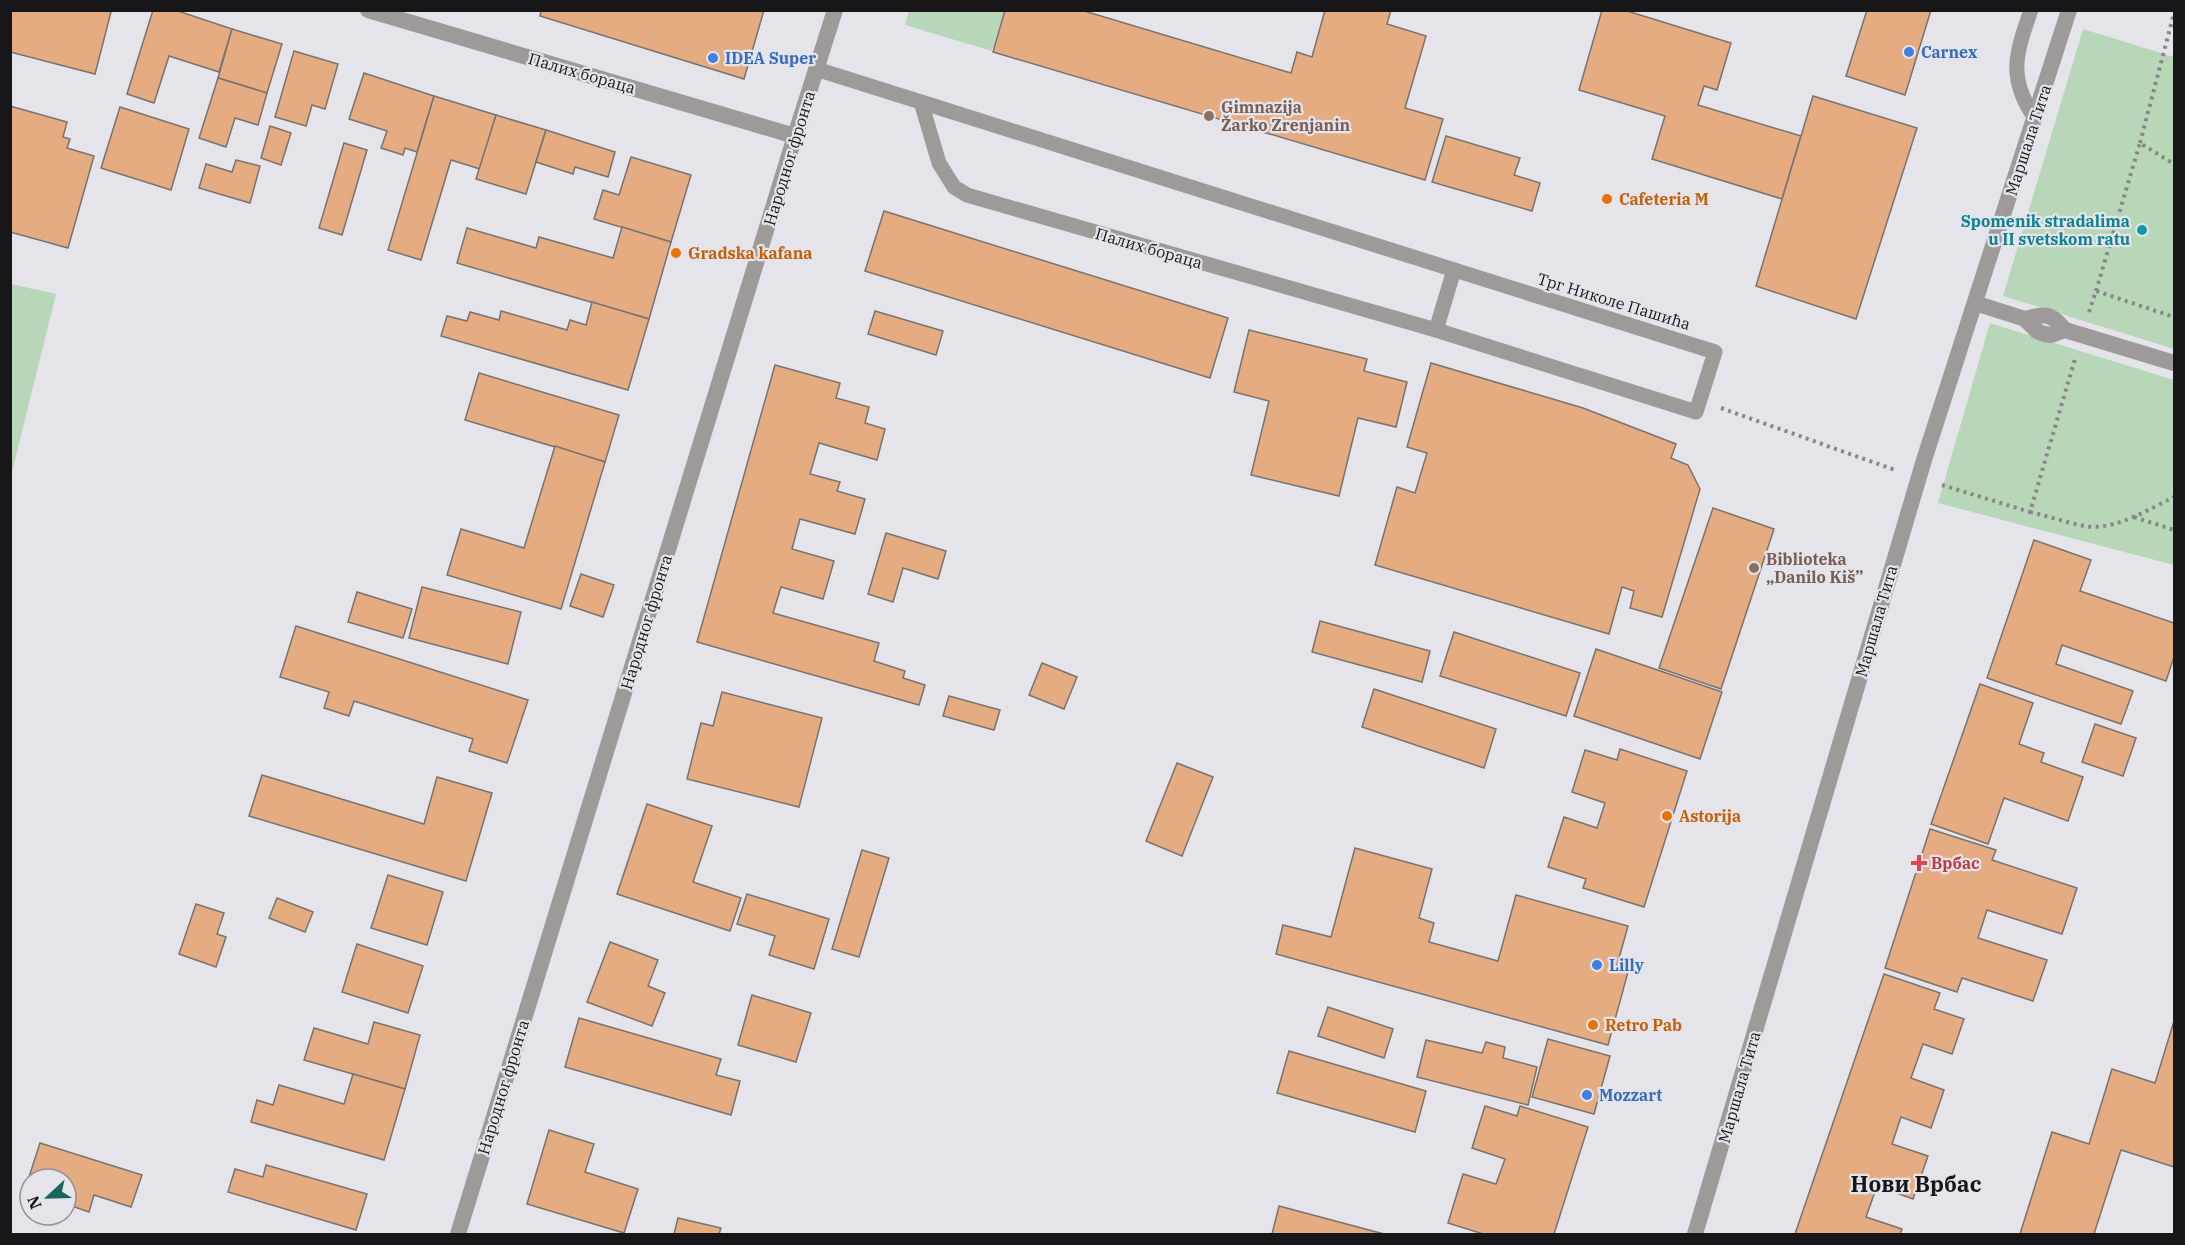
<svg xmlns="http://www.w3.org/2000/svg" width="2185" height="1245" viewBox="0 0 2185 1245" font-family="'IBM Plex Serif',serif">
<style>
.green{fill:#b7d7b8}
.building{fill:#e6ac81;stroke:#78736f;stroke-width:1.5}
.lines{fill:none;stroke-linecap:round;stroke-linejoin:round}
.path{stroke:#87868a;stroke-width:4;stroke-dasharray:3 4.5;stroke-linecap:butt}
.service{stroke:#9d9a99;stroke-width:15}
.pedestrian{stroke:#9d9a99;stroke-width:16}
.minor{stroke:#9d9a99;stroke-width:16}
.tertiary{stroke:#9d9a99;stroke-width:16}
.shop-dot{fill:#3f7fe0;stroke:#e5e4ea;stroke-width:2}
.education-dot{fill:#8d6e63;stroke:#e5e4ea;stroke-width:2}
.food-dot{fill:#e8710a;stroke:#e5e4ea;stroke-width:2}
.culture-dot{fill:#0f9aa8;stroke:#e5e4ea;stroke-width:2}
.health-dot{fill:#e0444e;stroke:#e5e4ea;stroke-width:2}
.labels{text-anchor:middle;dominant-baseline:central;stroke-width:4.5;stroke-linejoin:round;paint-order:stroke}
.shop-label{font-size:16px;font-weight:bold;fill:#366cbe;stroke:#e5e4ea;text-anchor:start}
.street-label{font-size:16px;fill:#171618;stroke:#e5e4ea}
.education-label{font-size:16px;font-weight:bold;fill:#785e54;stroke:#e5e4ea;text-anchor:start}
.food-label{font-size:16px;font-weight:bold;fill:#c56008;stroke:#e5e4ea;text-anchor:start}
.culture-label{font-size:16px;font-weight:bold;fill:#0d838f;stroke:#e5e4ea;text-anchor:end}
.health-label{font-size:16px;font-weight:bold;fill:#be3a42;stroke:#e5e4ea;text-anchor:start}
.district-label{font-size:22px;font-weight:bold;fill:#171618;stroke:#e5e4ea}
</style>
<rect width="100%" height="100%" fill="#e5e4ea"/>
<!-- green -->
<g class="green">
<path d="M909 11V10L1004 11 992 51 905 25Z"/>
<path d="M2083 29 2174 57V349L2003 296Z"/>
<path d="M11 284 56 294 11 476 10 284Z"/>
<path d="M1990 323 2174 380V565L1938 503Z"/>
</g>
<!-- building -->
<g class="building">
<path d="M10 10H105L111 12 95 74 10 52Z"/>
<path d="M153 10H175L232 29 219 72 169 56 154 103 127 94Z"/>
<path d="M541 10H764L744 79 540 16Z"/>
<path d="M1005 10H1081L1291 73 1297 52 1312 57 1325 10H1391L1387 24 1426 36 1405 108 1443 119 1425 180 993 52Z"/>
<path d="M1602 10H1624L1731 43 1717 90 1704 86 1698 105 1801 136 1782 199 1652 159 1665 116 1579 90Z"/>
<path d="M1867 10H1931L1905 95 1846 76Z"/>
<path d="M232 29 282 44 267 93 218 78Z"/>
<path d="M294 51 338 64 325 109 312 105 306 126 275 117Z"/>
<path d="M364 73 434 96 417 152 405 148 403 155 381 148 387 131 349 119Z"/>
<path d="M218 78 267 93 258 125 235 118 226 147 199 138Z"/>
<path d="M434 96 496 115 480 169 451 160 421 260 388 250Z"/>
<path d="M1813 96 1917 128 1856 319 1756 286Z"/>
<path d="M10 106 67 122 63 137 70 139 67 148 94 156 68 248 10 232Z"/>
<path d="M120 107 189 129 171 190 101 168Z"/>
<path d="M496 115 546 130 526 194 476 179Z"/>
<path d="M270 126 291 133 281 165 261 158Z"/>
<path d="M546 130 615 152 608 177 575 167 573 174 536 162Z"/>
<path d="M1446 136 1520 158 1514 175 1540 183 1532 211 1432 182Z"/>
<path d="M344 143 367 150 342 235 319 228Z"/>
<path d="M631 157 691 175 671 242 594 219 603 190 619 195Z"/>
<path d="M236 160 260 166 250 203 199 188 206 164 232 172Z"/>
<path d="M884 211 1228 318 1210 378 865 271Z"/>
<path d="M622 227 671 242 649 319 457 263 467 228 536 248 539 237 613 258Z"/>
<path d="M592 302 649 319 628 390 441 336 447 316 467 321 470 312 499 320 501 311 567 330 570 320 586 325Z"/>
<path d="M875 311 943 331 936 355 868 334Z"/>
<path d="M1249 330 1367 359 1364 371 1407 382 1396 427 1358 418 1339 496 1251 475 1269 401 1234 392Z"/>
<path d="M1431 363 1583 408 1676 444 1671 458 1688 465 1700 489 1662 617 1630 608 1634 591 1622 587 1609 634 1375 565 1397 487 1415 493 1427 453 1407 447Z"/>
<path d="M775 365 840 383 836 398 869 407 865 423 885 429 877 460 819 443 810 474 840 482 837 491 865 499 855 534 800 519 792 549 834 561 823 599 781 587 773 613 879 643 874 661 905 671 903 678 925 685 919 705 697 642Z"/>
<path d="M479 373 619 415 605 462 465 420Z"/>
<path d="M555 446 605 462 561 609 447 575 461 529 524 548Z"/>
<path d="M1713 508 1774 529 1721 689 1659 668Z"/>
<path d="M886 533 946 551 938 579 903 568 893 602 868 594Z"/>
<path d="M2034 540 2091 560 2080 591 2174 623V657L2166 681 2062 645 2056 664 2133 691 2121 724 1987 678Z"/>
<path d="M581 574 614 585 603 617 570 606Z"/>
<path d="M422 587 521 612 508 664 409 638Z"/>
<path d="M357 592 412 609 403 638 348 622Z"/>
<path d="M1320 621 1430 651 1422 682 1312 652Z"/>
<path d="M296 626 528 700 507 763 469 751 473 739 354 701 349 716 324 708 329 692 280 677Z"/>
<path d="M1454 632 1580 673 1566 716 1440 676Z"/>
<path d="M1596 649 1722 692 1700 759 1574 716Z"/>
<path d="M1042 663 1077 677 1064 709 1029 695Z"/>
<path d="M1980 684 2033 703 2019 744 2044 753 2041 762 2083 777 2068 821 2004 798 1988 844 1931 824Z"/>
<path d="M1374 689 1496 729 1484 768 1362 727Z"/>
<path d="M722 692 822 718 799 807 687 779 701 723 713 726Z"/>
<path d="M949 696 1000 710 994 730 943 716Z"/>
<path d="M2095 724 2136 738 2123 776 2082 762Z"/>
<path d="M1620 749 1687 771 1644 907 1583 888 1586 879 1548 867 1564 817 1597 828 1605 803 1572 792 1585 750 1617 760Z"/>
<path d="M1177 763 1213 777 1182 856 1146 841Z"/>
<path d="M262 775 424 824 437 777 492 793 466 881 249 816Z"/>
<path d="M647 804 712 826 693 882 741 898 730 931 617 894Z"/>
<path d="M1930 829 1996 850 1992 860 2077 888 2062 934 1987 910 1978 938 2047 960 2033 1001 1962 978 1957 992 1885 968Z"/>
<path d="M1355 848 1432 869 1419 918 1434 923 1429 942 1498 961 1516 895 1628 926 1616 969 1628 972 1608 1045 1276 954 1283 925 1331 937Z"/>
<path d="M862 850 889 858 859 957 832 949Z"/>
<path d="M388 875 443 892 427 945 371 928Z"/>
<path d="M747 894 829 919 814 969 769 955 775 936 737 924Z"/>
<path d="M277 898 313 912 305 932 269 918Z"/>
<path d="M196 904 224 913 217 934 226 937 216 967 179 954Z"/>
<path d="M610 942 658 960 648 986 665 993 652 1026 587 1002Z"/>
<path d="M357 944 423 966 408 1013 342 992Z"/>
<path d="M1884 974 1940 993 1934 1009 1964 1019 1952 1054 1923 1044 1911 1078 1944 1090 1931 1128 1901 1117 1892 1144 1928 1156 1913 1199 1877 1186 1866 1217 1902 1229 1900 1234H1795Z"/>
<path d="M752 995 811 1013 796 1062 738 1045Z"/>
<path d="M1328 1007 1393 1029 1384 1058 1318 1036Z"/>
<path d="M579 1018 721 1059 716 1075 740 1081 731 1115 565 1067Z"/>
<path d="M2174 1021V1167L2121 1150 2094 1234H2020L2052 1132 2089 1144 2112 1069 2155 1083Z"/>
<path d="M374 1022 420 1035 405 1089 304 1060 314 1028 368 1044Z"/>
<path d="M1548 1039 1610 1056 1594 1114 1532 1097Z"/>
<path d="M1426 1040 1482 1053 1486 1042 1505 1047 1503 1058 1537 1067 1528 1105 1417 1077Z"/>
<path d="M1289 1051 1426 1091 1415 1132 1277 1093Z"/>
<path d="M353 1074 405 1089 384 1160 251 1122 257 1100 273 1105 279 1085 344 1104Z"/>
<path d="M1485 1106 1517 1116 1520 1106 1588 1127 1554 1234H1483L1448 1223 1463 1174 1496 1184 1505 1159 1472 1148Z"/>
<path d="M549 1130 594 1144 585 1172 638 1189 624 1233 527 1204Z"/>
<path d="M40 1143 142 1175 131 1207 94 1195 89 1212 66 1204 68 1190 66 1189V1179L29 1177Z"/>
<path d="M266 1165 367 1194 356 1230 228 1192 235 1169 263 1177Z"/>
<path d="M1279 1206 1384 1234H1272Z"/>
<path d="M678 1218 721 1228 719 1234H674Z"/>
</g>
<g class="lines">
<!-- path -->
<g class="path">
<path d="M2140 143 2174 13"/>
<path d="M2096 291 2140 143 2174 164"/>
<path d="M2089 312 2096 291 2174 317"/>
<path d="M1721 408 1895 470"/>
<path d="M1942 485 2030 512 2075 359"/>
<path d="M2030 512C2048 516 2067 523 2085 526 2115 531 2149 509 2174 497"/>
<path d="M2134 517 2174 530"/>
</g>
<!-- service -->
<g class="service">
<path d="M2031 10C2016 53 2007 78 2035 118"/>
<path d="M816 69 921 102 1715 352 1696 412 1436 330 967 195 954 187 939 163 921 102"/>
<path d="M1436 330 1454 270"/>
</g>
<!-- pedestrian -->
<g class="pedestrian">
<path d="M1975 303 2025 319 2037 331 2044 334 2051 335 2065 330 2174 363"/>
<path d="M2025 319C2046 313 2051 313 2065 330"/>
</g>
<!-- minor -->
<g class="minor">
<path d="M368 10 795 136"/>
<path d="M458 1234 795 136 835 10"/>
</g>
<!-- tertiary -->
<path class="tertiary" d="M1695 1234 1924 460 2069 10"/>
</g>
<!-- markers -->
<g class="shop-dot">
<circle cx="1909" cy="52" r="6"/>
<circle cx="713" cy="58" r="6"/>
<circle cx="1597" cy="965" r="6"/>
<circle cx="1587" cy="1095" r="6"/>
</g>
<g class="education-dot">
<circle cx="1209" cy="116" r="6"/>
<circle cx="1754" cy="568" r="6"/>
</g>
<g class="food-dot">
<circle cx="1607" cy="199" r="6"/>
<circle cx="676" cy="253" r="6"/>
<circle cx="1667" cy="816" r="6"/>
<circle cx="1593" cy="1025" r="6"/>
</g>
<circle class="culture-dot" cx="2142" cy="230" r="6"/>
<path class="health-dot" d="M1916 854h6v6h6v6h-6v6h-6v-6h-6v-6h6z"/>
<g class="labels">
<!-- shop labels -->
<g class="shop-label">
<text x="1921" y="52">Carnex</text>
<text x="725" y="58">IDEA Super</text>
<text x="1609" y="965">Lilly</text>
<text x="1599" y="1095">Mozzart</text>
</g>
<!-- street labels -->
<g class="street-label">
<text transform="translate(582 73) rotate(16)">Палих бораца</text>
<text transform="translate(2028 140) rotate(-72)">Маршала Тита</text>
<text transform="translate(789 158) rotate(-73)">Народног фронта</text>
<text transform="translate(1149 248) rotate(16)">Палих бораца</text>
<text transform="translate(1614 301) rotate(17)">Трг Николе Пашића</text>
<text transform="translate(1876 621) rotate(-74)">Маршала Тита</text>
<text transform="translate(646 622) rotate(-73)">Народног фронта</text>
<text transform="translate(503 1087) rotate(-73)">Народног фронта</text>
<text transform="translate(1739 1087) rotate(-74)">Маршала Тита</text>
</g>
<!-- education labels -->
<g class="education-label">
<text x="1221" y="107">Gimnazija<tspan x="1221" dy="18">Žarko Zrenjanin</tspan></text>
<text x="1766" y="559">Biblioteka<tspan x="1766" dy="18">„Danilo Kiš”</tspan></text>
</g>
<!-- food labels -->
<g class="food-label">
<text x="1619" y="199">Cafeteria M</text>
<text x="688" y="253">Gradska kafana</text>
<text x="1679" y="816">Astorija</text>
<text x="1605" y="1025">Retro Pab</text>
</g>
<!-- culture labels -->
<g class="culture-label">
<text x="2130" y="221">Spomenik stradalima<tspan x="2130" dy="18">u II svetskom ratu</tspan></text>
</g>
<!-- health labels -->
<g class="health-label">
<text x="1931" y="863">Врбас</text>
</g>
<!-- district labels -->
<g class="district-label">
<text x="1916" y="1183">Нови Врбас</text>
</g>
</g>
<!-- border -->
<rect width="2185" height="1245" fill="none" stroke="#171618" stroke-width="24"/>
<!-- north arrow -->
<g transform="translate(48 1197) rotate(248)"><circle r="28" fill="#e5e4ea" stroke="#939296" stroke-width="1.5"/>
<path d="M0-4.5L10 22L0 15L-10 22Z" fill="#19655d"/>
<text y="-9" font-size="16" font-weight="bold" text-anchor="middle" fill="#171618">N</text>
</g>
</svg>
